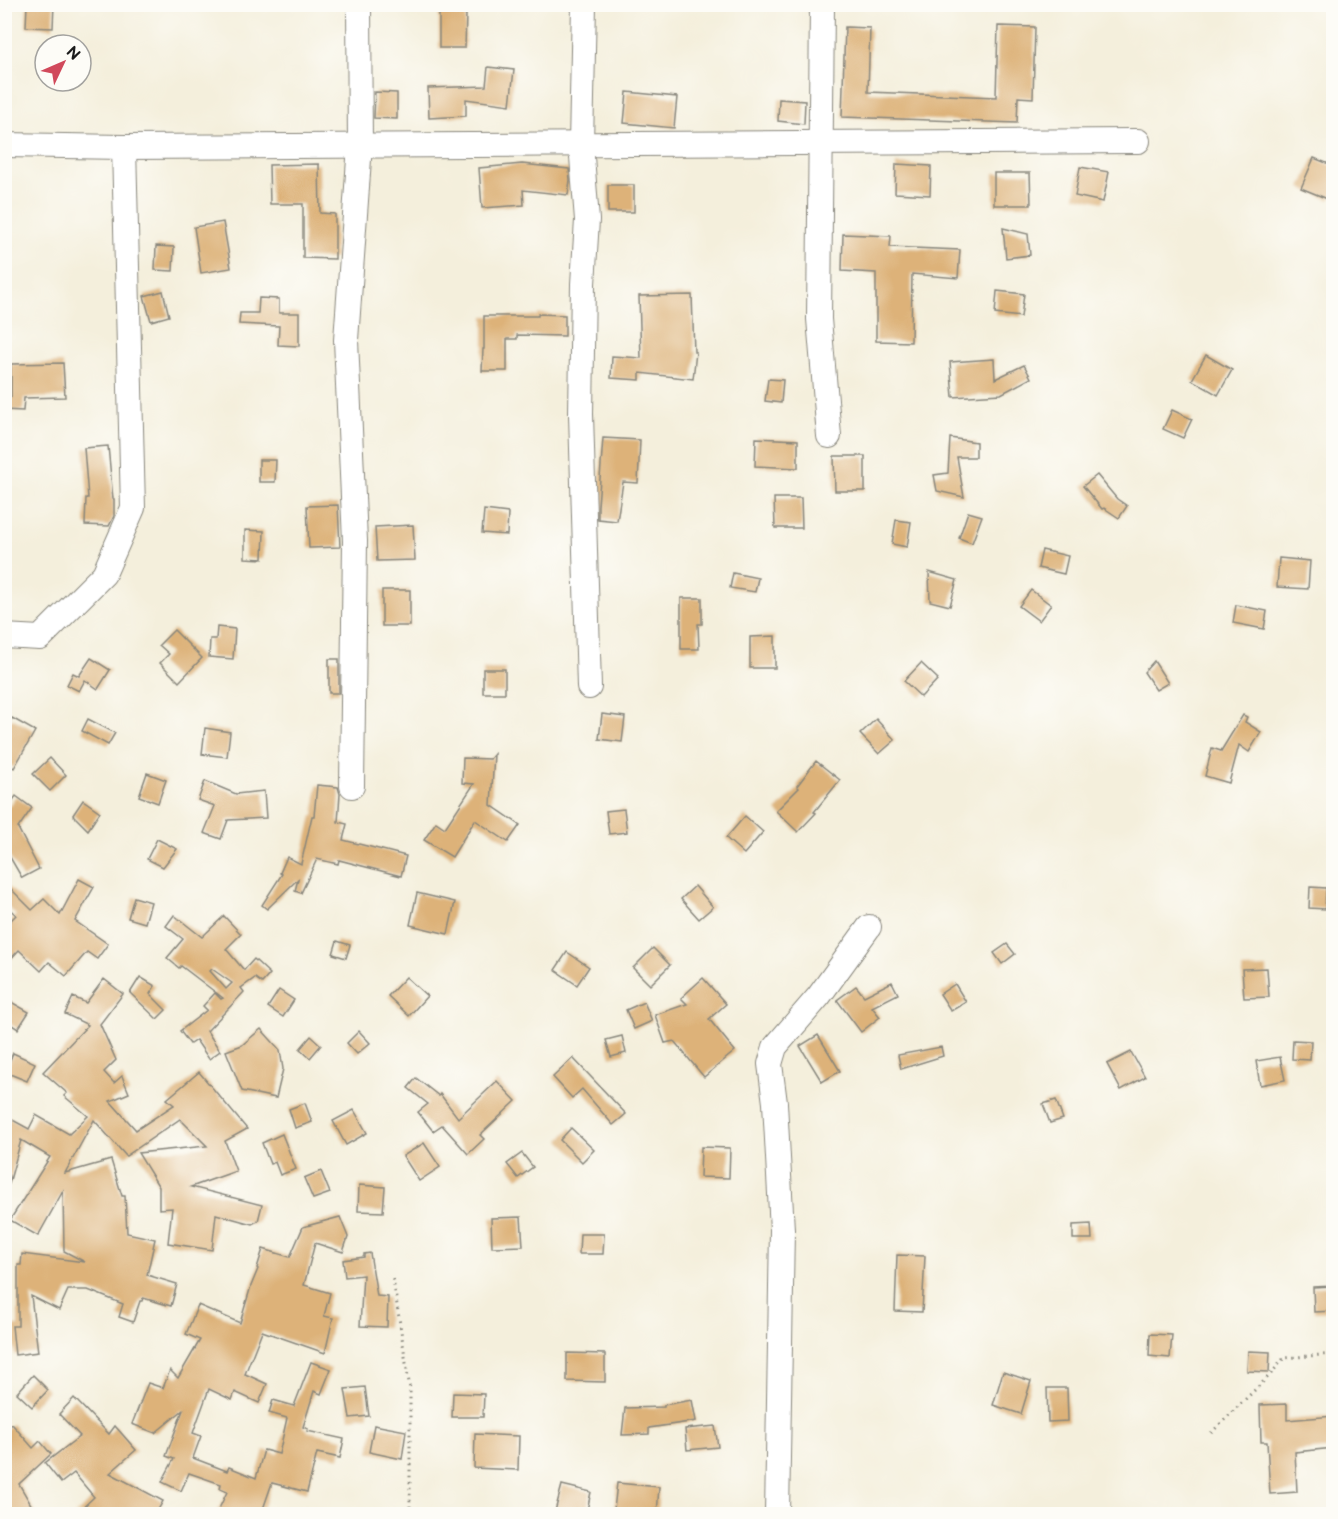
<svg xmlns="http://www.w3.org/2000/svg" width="1338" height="1519" viewBox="0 0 1338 1519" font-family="'Balsamiq Sans',sans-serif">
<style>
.building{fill:#ddb279;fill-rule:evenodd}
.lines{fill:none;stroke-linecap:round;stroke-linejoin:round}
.minor-casing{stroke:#88867c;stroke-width:26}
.path{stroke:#88867c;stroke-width:3;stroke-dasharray:1.5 4.5;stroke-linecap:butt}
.minor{stroke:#fff;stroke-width:24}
</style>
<rect width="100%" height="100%" fill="#fdfcf7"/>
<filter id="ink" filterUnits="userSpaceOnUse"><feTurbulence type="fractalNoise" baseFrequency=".0167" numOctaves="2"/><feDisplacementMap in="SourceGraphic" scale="12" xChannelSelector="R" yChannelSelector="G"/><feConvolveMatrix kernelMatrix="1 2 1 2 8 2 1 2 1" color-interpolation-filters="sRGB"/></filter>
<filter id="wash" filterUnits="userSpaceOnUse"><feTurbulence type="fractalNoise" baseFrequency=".008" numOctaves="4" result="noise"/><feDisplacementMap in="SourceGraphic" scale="24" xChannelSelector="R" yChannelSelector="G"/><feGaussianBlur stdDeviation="1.35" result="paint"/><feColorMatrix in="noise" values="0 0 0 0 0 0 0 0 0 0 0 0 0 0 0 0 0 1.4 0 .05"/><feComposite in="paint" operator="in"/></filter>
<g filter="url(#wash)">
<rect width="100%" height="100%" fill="#f4efdc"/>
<g id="blocks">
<!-- building -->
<g class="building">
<path d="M27 4H54L53 28 26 27Z"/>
<path d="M439 13 466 14 465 48H439Z"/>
<path d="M998 26 1035 27 1033 98 1018 97 1017 123 842 117 845 27 870 28 868 92 996 97Z"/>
<path d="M488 67 514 70 510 105 466 99V116L429 118 428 88 486 86Z"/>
<path d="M375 92 397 93V119L374 118Z"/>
<path d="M627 92 677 97 674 128 624 123Z"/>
<path d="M779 99 805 101 804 124 778 121Z"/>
<path d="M1314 158 1334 166V192L1330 200 1301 188Z"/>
<path d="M319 164 320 213 335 214V259L303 258V204H270L269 165Z"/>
<path d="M522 164 569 169 570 180 568 195 523 190 524 205 482 208 479 168Z"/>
<path d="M896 164 931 166 930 195 895 193Z"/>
<path d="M1080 167 1109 172 1103 202 1075 196Z"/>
<path d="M994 173H1030L1031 205H994Z"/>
<rect x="608" y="185" width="26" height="27"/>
<path d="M223 222 231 268 201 273 194 227Z"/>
<path d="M1003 228 1028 234 1030 255 1006 258Z"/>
<path d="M843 234 891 236 890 247 960 250 958 278 912 274 911 342 876 341V273L842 271Z"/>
<path d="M156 246 174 247 173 271 155 270Z"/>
<path d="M163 291 169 316 151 321 144 296Z"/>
<path d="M997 291 1024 294 1021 317 995 314Z"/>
<path d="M692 295 694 352H696L693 379 640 373V380L611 378 612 356 641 358 639 296Z"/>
<path d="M259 298 279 299V313H299V346L278 345 279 326 239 324 240 313H258Z"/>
<path d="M538 314 565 315V336L517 335V339H507V371H482L483 349H484V316H538Z"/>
<path d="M1206 355 1232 370 1218 395 1192 380Z"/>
<path d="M994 359 995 379 1024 365 1031 378 1001 394 953 397 950 362Z"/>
<path d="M63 363 65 397 24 398 23 411 4 410V396L11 397V364Z"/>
<path d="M768 379 783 380 781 403 765 401Z"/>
<path d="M1172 410 1192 419 1183 438 1163 429Z"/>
<path d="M603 438 640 440 638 483 623 482 617 521 598 519V506Z"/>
<path d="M756 438 798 440V468L755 466Z"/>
<path d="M950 438 976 442V457H957L964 497 937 491 934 475 948 473Z"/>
<path d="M108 446 113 499H114V516L109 526 85 525 86 498H88L84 448Z"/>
<path d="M834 456H865V491H835Z"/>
<path d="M259 460H276L275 482H259Z"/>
<path d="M1097 475 1117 499 1127 506 1119 518 1104 508 1102 509 1083 486Z"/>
<path d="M774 498H801L802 528H775Z"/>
<path d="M338 505 340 547 309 548 307 506Z"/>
<path d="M484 510 508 513 507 535 482 533Z"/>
<path d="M968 512 982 516 972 543 959 538Z"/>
<path d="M896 520 911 522 907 547 892 544Z"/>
<path d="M413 525 415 560 377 561 375 527Z"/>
<path d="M245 530 264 531 263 559 245 558Z"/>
<path d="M1042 550 1068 556 1064 574 1038 568Z"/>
<path d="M1279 558 1310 561 1308 589 1277 587Z"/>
<path d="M929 572 957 580 950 606 930 601Z"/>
<path d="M733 573 758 578 755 592 730 588Z"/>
<rect x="382" y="590" width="28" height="36"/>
<path d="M1031 590 1051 605 1039 621 1019 606Z"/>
<path d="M681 598H702V624H698L699 649H681Z"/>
<path d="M1236 605 1267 611 1264 629 1233 623Z"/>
<path d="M217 627 235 629 233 659 209 657 210 639H216Z"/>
<path d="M174 630 202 658 179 682 160 663 169 654 159 645Z"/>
<path d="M775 636V668H750V637Z"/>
<path d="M91 658 110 670 98 689 85 680 79 691 67 685 73 673 79 676Z"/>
<rect x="329" y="659" width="10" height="34"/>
<path d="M1154 661 1168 683 1156 690 1144 672Z"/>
<path d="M921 663 938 679 921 697 904 681Z"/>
<rect x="483" y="669" width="22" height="24"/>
<path d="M602 714 625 717 622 742 599 739Z"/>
<path d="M1243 715 1247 717 1245 722 1261 732 1249 752 1239 745 1229 783 1205 776 1212 748 1221 751Z"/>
<path d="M12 718 35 731 14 768 4 761V731Z"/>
<path d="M88 719 115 733 108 745 82 731Z"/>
<path d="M876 719 895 740 879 754 860 734Z"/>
<path d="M205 728 230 732 227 757 202 754Z"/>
<path d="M494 754 491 805 520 825 508 842 475 820 452 857 424 840 436 822 445 828 474 784 462 783 463 758 490 759Z"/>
<path d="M50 758 66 775 50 791 33 774Z"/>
<path d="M816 761 840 780 814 812 816 813 798 832 776 811 799 788 797 786Z"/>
<path d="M147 773 166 780 158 803 139 796Z"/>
<path d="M205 781 236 794 264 791 266 818 228 820 221 839 204 833 215 806 198 800Z"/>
<path d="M317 785 338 787 340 794 338 822 347 824 343 840 406 856 401 876 339 860 338 864 317 859 301 893 295 891 298 879 267 909 262 905 282 874 280 873 287 857 301 864 312 816H314Z"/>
<path d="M16 796 32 808 18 828 39 869 22 878 4 847V802L7 808Z"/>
<path d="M83 800 100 812 88 830 73 815Z"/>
<path d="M624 809 627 832 609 834 606 811Z"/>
<path d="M745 816 763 832 744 854 726 838Z"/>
<path d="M157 839 177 849 163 867 147 859Z"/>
<path d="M79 879 94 887 75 921 108 944 97 959 87 952 66 976 49 962 41 971 19 950 4 966V927L16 915 4 904V882L32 910 44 899 60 915Z"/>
<path d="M695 886 713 907 699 919 681 899Z"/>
<path d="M1310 887 1326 888 1325 909 1309 908Z"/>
<path d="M417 893 455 902 448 934 410 925Z"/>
<path d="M134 897 151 902 145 923 128 918Z"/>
<path d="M174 915 202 937 224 916 241 934 226 949 244 970 254 959 270 974 262 983 255 978 241 988 244 992 207 1031 220 1051 209 1059 196 1040 190 1044 180 1031 207 1010 203 1006 215 993 221 999 223 998 181 966 179 968 167 958 183 939 166 926ZM212 969 232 983 226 989 210 971Z"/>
<path d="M337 941 350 945 346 958 333 954Z"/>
<path d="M1007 944 1015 954 1002 964 994 953Z"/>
<path d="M653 948 670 965 650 985 633 968Z"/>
<path d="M567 952 589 967 577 985 555 970Z"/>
<path d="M1267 968 1269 997 1244 998 1242 969Z"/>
<path d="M140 977 155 986 150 994 166 1010 157 1019 130 993Z"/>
<path d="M406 977 427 996 409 1016 388 996Z"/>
<path d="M703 978 726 1004 709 1019 735 1051 704 1077 674 1041 665 1043 655 1015 687 1004 681 998Z"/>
<path d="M104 979 123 994 100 1024 116 1060 104 1072 114 1083 122 1076 129 1093 110 1101 136 1130 174 1105 167 1099 199 1072 247 1129 225 1141 236 1171 191 1187 262 1205 258 1221 252 1224 216 1214 212 1250 168 1243 172 1208 159 1209V1187L138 1153 207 1146 180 1119 126 1156 94 1120 65 1173 111 1160 122 1196H125L127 1233 155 1239 147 1275 177 1284 171 1306 143 1298 142 1301H140L133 1322 119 1317 123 1304 88 1290H68L59 1310 31 1296 38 1352 15 1355 12 1326H18V1265H21L22 1254 85 1262 64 1251 63 1191 38 1236 10 1220 50 1157 21 1140 9 1184H4V1126L9 1118 29 1129 36 1115 69 1134 88 1116 64 1096 67 1093 43 1072 88 1025 65 1014 73 997 86 1003Z"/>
<path d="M892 982 898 994 872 1007 880 1017 861 1032 837 1000 856 986 864 996Z"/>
<path d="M955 984 966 1002 951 1011 940 994Z"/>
<path d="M279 990 294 1000 283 1017 268 1007Z"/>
<path d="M4 998 29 1012 18 1029 4 1020Z"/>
<path d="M644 1002 652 1021 634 1029 626 1010Z"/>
<path d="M261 1029 280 1050 283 1069 276 1098 242 1091 226 1051 242 1045Z"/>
<path d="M359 1031 370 1043 357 1054 347 1043Z"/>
<path d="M818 1035 840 1071 822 1082 800 1046Z"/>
<path d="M311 1036 321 1045 310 1058 300 1049Z"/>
<path d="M622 1036 626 1053 611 1057 606 1040Z"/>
<path d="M1293 1040 1311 1041 1310 1060 1292 1059Z"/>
<path d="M941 1047 943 1056 901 1069 898 1055Z"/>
<path d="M1131 1052 1145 1077 1121 1090 1107 1064Z"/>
<path d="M13 1053 35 1063 27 1081 5 1072Z"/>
<path d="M1280 1057 1285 1080 1260 1085 1256 1061Z"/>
<path d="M573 1058 626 1114 613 1125 582 1089 572 1098 553 1077Z"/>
<path d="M416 1078 439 1096 440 1094 458 1118 497 1081 516 1101 480 1135 484 1139 468 1154 442 1125 433 1131 418 1112 428 1104 408 1088Z"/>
<path d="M1056 1100 1063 1119 1050 1123 1043 1104Z"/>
<path d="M305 1103 312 1122 295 1128 289 1109Z"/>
<path d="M354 1110 367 1133 346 1145 333 1121Z"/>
<path d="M571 1128 594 1150 582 1162 560 1140Z"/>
<path d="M282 1134 296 1169 280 1175 275 1162 270 1164 262 1143Z"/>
<path d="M424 1143 440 1167 419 1181 403 1156Z"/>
<path d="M701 1147 730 1148 729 1178 700 1177Z"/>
<path d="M522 1153 533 1167 518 1178 507 1164Z"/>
<path d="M321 1171 330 1193 313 1199 304 1178Z"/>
<path d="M359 1185 385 1187 383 1212 358 1211Z"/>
<path d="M340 1217 348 1237 343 1252 315 1243 304 1285 330 1293 324 1316 333 1318 325 1353 262 1331 245 1374 267 1384 259 1403 235 1392 232 1400 209 1389 193 1433 201 1436 193 1458 227 1471 229 1467 256 1478 264 1450 279 1454 287 1418 269 1413 273 1400 294 1406 311 1362 331 1369 321 1394 314 1391 303 1427 308 1429 307 1431 344 1439 340 1458 317 1453 307 1492 272 1483 261 1515H216L227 1492 220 1489 221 1484 189 1473 181 1491 162 1482 174 1459 166 1456 183 1410 155 1433 132 1424 148 1383 163 1388 170 1370 178 1378 200 1340 186 1334 198 1305 240 1323 251 1286 258 1269 257 1268 263 1249 290 1257 303 1227Z"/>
<path d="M521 1217 523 1246 492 1247 491 1218Z"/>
<path d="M1091 1224 1092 1239H1073V1225Z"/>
<path d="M580 1234H604L603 1254H579Z"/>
<path d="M370 1253 377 1296 388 1297 387 1327 360 1326 363 1275 345 1277 343 1260 364 1257V1254Z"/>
<path d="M897 1255 925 1256 922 1312 895 1311Z"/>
<path d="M1334 1286V1311L1314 1312 1313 1287Z"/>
<path d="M1150 1334 1172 1335 1170 1358 1149 1356Z"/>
<path d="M1248 1351 1270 1352 1269 1372 1247 1371Z"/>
<path d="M567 1353 605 1354V1382L567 1381Z"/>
<path d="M1003 1372 1031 1381 1021 1414 993 1405Z"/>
<path d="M33 1375 48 1390 32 1407 17 1393Z"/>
<path d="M365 1387 369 1416 350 1418 345 1389Z"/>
<path d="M1047 1388H1067L1068 1421 1048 1422Z"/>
<path d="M453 1393 484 1394 483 1417H452Z"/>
<path d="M74 1398 109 1434 115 1426 136 1450 110 1473 163 1501 155 1515H75L94 1497 74 1473 61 1483 45 1463 80 1436 59 1414Z"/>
<path d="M692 1400 696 1421 649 1428V1434L622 1435 625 1408 664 1407V1405Z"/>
<path d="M1287 1404V1420L1334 1416V1448L1295 1452 1297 1492 1270 1494 1267 1442H1261L1260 1405Z"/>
<path d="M12 1424 33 1448 40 1441 51 1454 19 1484 37 1515H4V1431Z"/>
<path d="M374 1425 406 1431 402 1459 369 1452Z"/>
<path d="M715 1426 718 1447 687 1450 685 1429Z"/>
<path d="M475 1434 519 1436 518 1470 474 1468Z"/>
<path d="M617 1483 659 1487 657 1514 614 1510Z"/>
<path d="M562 1485 591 1492 586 1515H554Z"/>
</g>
</g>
</g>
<g filter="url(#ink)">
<use href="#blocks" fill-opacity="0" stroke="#88867c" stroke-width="1.5"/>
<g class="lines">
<!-- minor casing -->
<g class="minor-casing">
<g id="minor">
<path d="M584 4 581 144 587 220 583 284 581 414 589 687"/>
<path d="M822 4 819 319 829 436"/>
<path d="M4 145 124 147 1138 141"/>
<path d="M4 636 40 638 104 574 133 508 124 147"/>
<path d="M352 786 355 541 346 340 360 145 359 4"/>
<path d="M777 1514 782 1230 775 1103 770 1064 775 1047 819 996 869 927"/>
</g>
</g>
<!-- path -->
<g class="path">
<path d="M393 1279 410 1389V1514"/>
<path d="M1211 1433 1270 1375 1284 1358 1334 1354"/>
</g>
<!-- minor -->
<use href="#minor" class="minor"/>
</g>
</g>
<!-- margin -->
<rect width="1338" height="1519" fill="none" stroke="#fdfcf7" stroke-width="24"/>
<!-- north arrow -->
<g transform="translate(63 63) rotate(46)"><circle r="28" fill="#fdfcf7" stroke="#a3a29f" stroke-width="1.5"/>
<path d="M0-4.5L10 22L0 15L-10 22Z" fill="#d1495b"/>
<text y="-9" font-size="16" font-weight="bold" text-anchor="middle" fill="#1c1c1c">N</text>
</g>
</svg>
